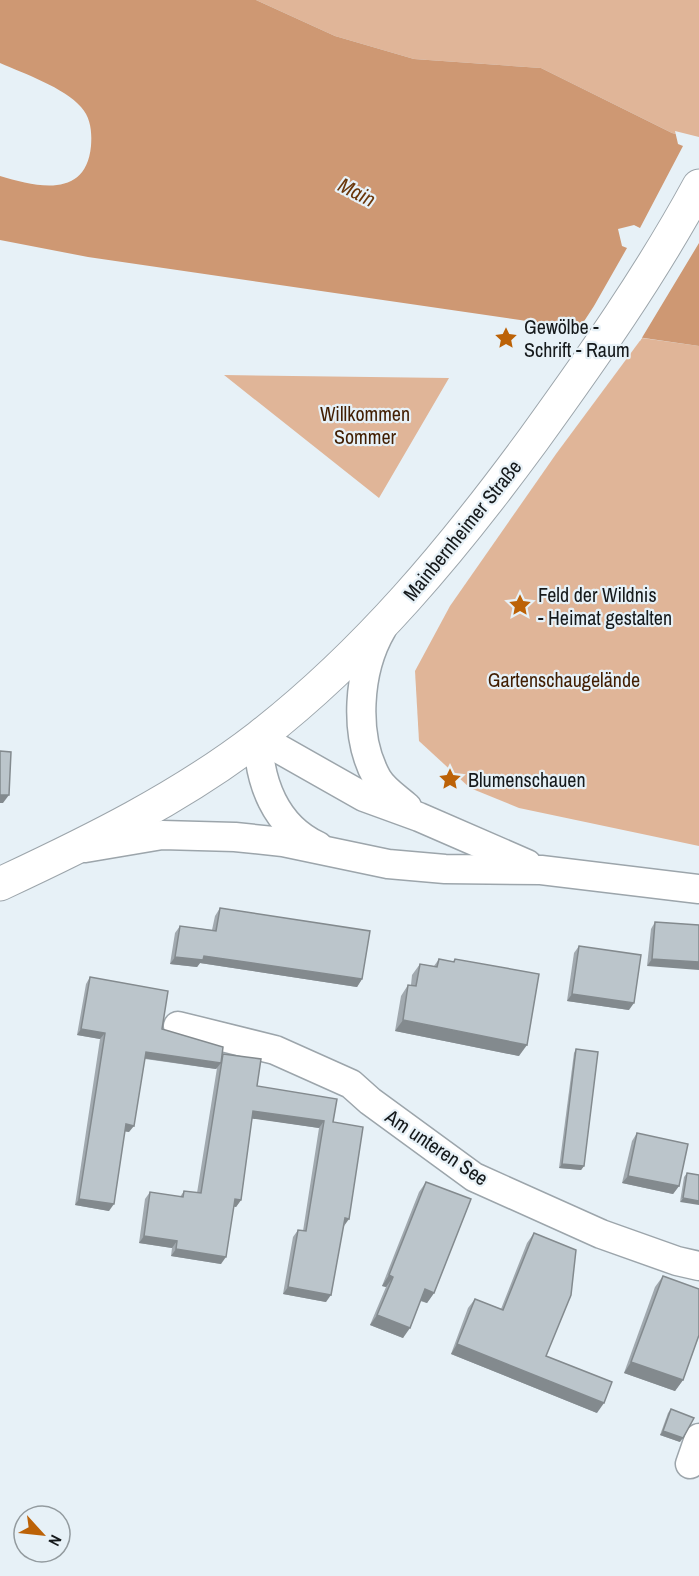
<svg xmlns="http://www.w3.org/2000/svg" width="699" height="1576" viewBox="0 0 699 1576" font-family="'Archivo Narrow',sans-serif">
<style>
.green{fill:#e0b598}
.water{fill:#ce9873}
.pier{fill:#e7f1f7}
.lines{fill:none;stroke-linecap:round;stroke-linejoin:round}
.minor-casing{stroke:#9ca5ab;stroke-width:31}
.major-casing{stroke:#9ca5ab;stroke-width:35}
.minor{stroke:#fff;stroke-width:28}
.major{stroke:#fff;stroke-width:33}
.wall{fill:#a1a9af}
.shaded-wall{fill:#838a8e}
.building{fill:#bbc5cb;stroke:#838a8e;stroke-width:1.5}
.labels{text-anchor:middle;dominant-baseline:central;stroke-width:4.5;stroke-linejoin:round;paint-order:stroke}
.poi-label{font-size:20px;fill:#15191b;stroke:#e7f1f7;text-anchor:start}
.park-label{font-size:20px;fill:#411e02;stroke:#e7f1f7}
.street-label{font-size:20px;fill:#15191b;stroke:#e7f1f7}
.water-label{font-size:21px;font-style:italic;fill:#6a370b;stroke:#e7f1f7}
</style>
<rect width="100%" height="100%" fill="#e7f1f7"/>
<!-- green -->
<g class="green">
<path d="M256 0H699V140L672 133 541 68 414 59 335 36Z"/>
<path d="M642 338 699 346V846L519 808 470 788 419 741 415 671 450 606 556 454Z"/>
<path d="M224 375 448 378H449L379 498Z"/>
</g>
<!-- water -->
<path class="water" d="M0 0H256L335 36 414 59 541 68 672 133 699 140V346L88 257 0 240V176C37 187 86 199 91 146 92 132 91 118 81 107 65 88 23 73 0 63Z"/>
<!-- pier -->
<path class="pier" d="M675 131 699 137V243L640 341 577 332 594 306 627 248 622 246 618 229 634 225 640 228 683 146 678 144Z"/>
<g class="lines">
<!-- minor casing -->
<g class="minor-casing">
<g id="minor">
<path d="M382 629C358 670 353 735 377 778 384 790 397 798 407 807"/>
<path d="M258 737 364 797 419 817 527 864"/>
<path d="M258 737C259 782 275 826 318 846"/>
<path d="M85 848 162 835 235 837 283 842 388 864 445 869 541 870 699 889"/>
<path d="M178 1026 275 1050 351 1084 370 1101 474 1177 601 1234 677 1261 699 1266"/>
<path d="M690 1464 699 1438"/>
</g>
</g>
<!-- major casing -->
<g class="major-casing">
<path id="major" d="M0 884C90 842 180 798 259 737 367 653 453 549 533 440 593 357 650 276 699 186"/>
</g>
<!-- minor -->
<use href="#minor" class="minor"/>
<!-- major -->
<use href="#major" class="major"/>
</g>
<!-- wall -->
<g class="wall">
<path d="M220 908 362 979 357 987 200 963 197 967 170 964 175 933 180 926 212 930 215 916Z"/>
<path d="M655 922 699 925 647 966 651 929Z"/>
<path d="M579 946 629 1010 567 1001 574 953Z"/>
<path d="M439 959 453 962 455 959 519 1056 395 1031 401 996 408 985H411L412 975 420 964 434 966Z"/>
<path d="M90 977 162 1029 222 1056 223 1054 257 1086 333 1122 343 1226 326 1302 283 1294 293 1237 298 1230 303 1231 319 1128 252 1118 241 1200 236 1207 234 1206 221 1264 171 1256 172 1248 139 1243 145 1199 150 1192 180 1197 184 1191 197 1193 217 1068 216 1069 145 1059 129 1132 125 1131 109 1211 75 1205 100 1039 77 1035 86 984Z"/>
<path d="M576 1049 584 1166 581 1170 559 1168 574 1053Z"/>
<path d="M637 1133 679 1186 673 1194 622 1183 632 1141Z"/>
<path d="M687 1173 699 1175 680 1202 684 1177Z"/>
<path d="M426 1182 434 1293 427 1303 420 1301 403 1338 370 1325 386 1287 382 1286 419 1192Z"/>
<path d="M534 1233 546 1356 597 1413 451 1354 468 1308 475 1299 501 1309 527 1243Z"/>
<path d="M663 1276 683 1380 675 1391 624 1373 655 1287Z"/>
<path d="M671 1409 680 1442 660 1435 668 1413Z"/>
</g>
<!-- shaded-wall -->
<g class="shaded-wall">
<path d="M0 795H9L3 803H0Z"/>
<path d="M204 956 362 979 357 987 200 963 197 967 170 964 175 957Z"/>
<path d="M652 959 699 962V970L647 966Z"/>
<path d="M572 994 634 1003 629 1010 567 1001Z"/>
<path d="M403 1020 527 1045 519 1056 395 1031Z"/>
<path d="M81 1029 105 1033 100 1039 77 1035Z"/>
<path d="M146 1052 221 1063 216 1069 142 1058Z"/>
<path d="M253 1111 324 1121 319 1128 248 1118Z"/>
<path d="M126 1124 134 1126 129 1132 122 1131Z"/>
<path d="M562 1164 584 1166 581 1170 559 1168Z"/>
<path d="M628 1176 679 1186 673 1194 622 1183Z"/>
<path d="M683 1198 699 1201V1205L680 1202Z"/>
<path d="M79 1199 114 1204 109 1211 75 1205Z"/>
<path d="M235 1199 241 1200 236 1207 230 1206Z"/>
<path d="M345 1218 349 1219 344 1226Z"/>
<path d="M144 1236 177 1241 172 1248 139 1243Z"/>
<path d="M176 1249 226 1257 221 1264 171 1256Z"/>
<path d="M389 1275 393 1277 386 1287 382 1286Z"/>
<path d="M288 1287 331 1295 326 1302 283 1294Z"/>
<path d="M425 1289 434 1293 427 1303 417 1299Z"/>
<path d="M377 1315 410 1328 403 1338 370 1325Z"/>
<path d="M457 1344 604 1403 597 1413 451 1354Z"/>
<path d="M631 1362 683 1380 675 1391 624 1373Z"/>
<path d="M663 1431 683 1438 680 1442 660 1435Z"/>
</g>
<!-- building -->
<g class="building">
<path d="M0 751 11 752 9 795H0Z"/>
<path d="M220 908 370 931 362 979 204 956 203 960 175 957 180 926 216 931Z"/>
<path d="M655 922 699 925V962L652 959Z"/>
<path d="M579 946 641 955 634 1003 572 994Z"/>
<path d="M439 959 454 962 455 959 539 974 527 1045 403 1020 408 985 416 986 420 964 437 967Z"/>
<path d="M90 977 168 991 162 1029 223 1047 221 1063 146 1052 134 1126 126 1124 114 1204 79 1199 105 1033 81 1029Z"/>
<path d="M576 1049 598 1052 584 1166 562 1164Z"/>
<path d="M223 1054 261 1059 257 1086 337 1099 333 1122 363 1127 349 1219 345 1218 331 1295 288 1287 298 1230 306 1231 324 1121 253 1111 241 1200 235 1199 226 1257 176 1249 177 1241 144 1236 150 1192 183 1197 184 1191 201 1193Z"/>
<path d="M637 1133 688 1144 679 1186 628 1176Z"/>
<path d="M687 1173 699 1175V1201L683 1198Z"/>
<path d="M426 1182 471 1199 434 1293 425 1289 410 1328 377 1315 393 1277 389 1275Z"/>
<path d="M534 1233 576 1250 571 1295 546 1356 612 1382 604 1403 457 1344 475 1299 503 1310Z"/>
<path d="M663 1276 699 1289V1335L683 1380 631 1362Z"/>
<path d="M671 1409 694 1418 683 1438 663 1431Z"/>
</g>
<!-- icons -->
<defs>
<g id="sight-bare" transform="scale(1.8)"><path d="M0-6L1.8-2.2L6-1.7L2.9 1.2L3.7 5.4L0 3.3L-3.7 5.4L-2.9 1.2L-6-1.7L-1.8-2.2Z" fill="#bc6207" stroke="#e7f1f7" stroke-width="2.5" paint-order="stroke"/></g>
</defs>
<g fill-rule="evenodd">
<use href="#sight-bare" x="506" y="338"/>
<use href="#sight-bare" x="520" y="605"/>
<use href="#sight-bare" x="450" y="779"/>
</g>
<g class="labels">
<!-- poi labels -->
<g class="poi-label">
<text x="524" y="326">Gewölbe -<tspan x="524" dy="23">Schrift - Raum</tspan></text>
<text x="538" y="594">Feld der Wildnis<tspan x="538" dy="23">- Heimat gestalten</tspan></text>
<text x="468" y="779">Blumenschauen</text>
</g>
<!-- park labels -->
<g class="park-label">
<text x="365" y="413">Willkommen<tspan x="365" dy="23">Sommer</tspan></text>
<text x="564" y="679">Gartenschaugelände</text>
</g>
<!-- street labels -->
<g class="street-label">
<text transform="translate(462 530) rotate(-51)">Mainbernheimer Straße</text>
<text transform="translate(437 1147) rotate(34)">Am unteren See</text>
</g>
<!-- water labels -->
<g class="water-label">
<text transform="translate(357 192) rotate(28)">Main</text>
</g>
</g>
<!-- north arrow -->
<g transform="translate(42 1534) rotate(117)"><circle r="28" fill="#e7f1f7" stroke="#939b9f" stroke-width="1.5"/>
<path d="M0-4.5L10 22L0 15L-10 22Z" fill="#bc6207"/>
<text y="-9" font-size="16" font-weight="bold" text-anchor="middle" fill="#15191b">N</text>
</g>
</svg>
